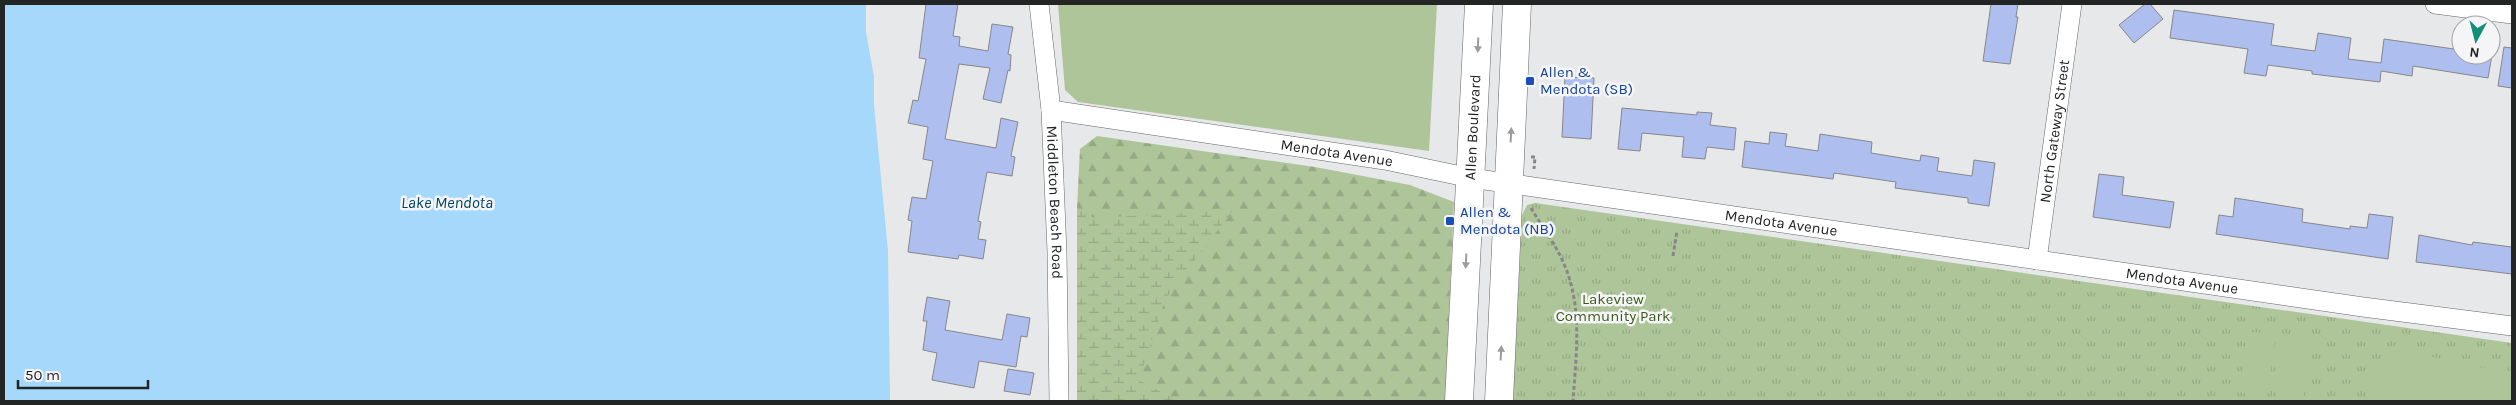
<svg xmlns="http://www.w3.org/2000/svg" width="2516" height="405" viewBox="0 0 2516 405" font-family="Karla,sans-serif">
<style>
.grass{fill:url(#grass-tufts)}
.forest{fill:url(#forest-firs)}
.wetland{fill:url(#wetland-marsh)}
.pitch{fill:#adc599}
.water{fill:#a5d8fa}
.building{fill:#aebfef;stroke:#878789}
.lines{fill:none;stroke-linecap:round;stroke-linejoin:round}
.minor-casing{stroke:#656667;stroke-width:20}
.secondary-casing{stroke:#656667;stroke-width:29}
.path{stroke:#868788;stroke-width:3;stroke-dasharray:4 2.5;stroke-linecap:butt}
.minor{stroke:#fff;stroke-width:19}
.secondary{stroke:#fff;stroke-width:28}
.oneway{fill:#9c9c9c}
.transit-dot{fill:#1a4fb4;stroke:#f5f5f7;stroke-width:2}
.labels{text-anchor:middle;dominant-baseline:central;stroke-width:5;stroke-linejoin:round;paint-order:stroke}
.transit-label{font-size:15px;fill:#164399;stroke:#f5f5f7;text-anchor:start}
.street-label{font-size:15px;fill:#232424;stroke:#f5f5f7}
.park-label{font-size:15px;fill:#3b5a17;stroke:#f5f5f7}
.water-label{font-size:16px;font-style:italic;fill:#014464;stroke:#f5f5f7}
</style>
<defs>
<pattern id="grass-tufts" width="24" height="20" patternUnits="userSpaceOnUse" patternTransform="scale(1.25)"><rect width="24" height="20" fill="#adc599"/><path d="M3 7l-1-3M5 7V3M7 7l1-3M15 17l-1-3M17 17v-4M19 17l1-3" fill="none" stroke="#95a984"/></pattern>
<pattern id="forest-firs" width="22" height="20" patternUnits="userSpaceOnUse" patternTransform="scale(1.25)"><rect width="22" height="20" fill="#adc599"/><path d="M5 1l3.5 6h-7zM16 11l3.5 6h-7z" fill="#95a984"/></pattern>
<pattern id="wetland-marsh" width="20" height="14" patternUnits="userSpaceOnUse" patternTransform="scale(1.25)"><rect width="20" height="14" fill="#adc599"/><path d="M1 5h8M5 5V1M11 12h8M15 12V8" fill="none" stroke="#95a984"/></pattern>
</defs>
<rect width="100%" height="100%" fill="#e7e8e9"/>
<!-- grass -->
<path class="grass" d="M1535 203 2512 343V401H1513L1522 215 1527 205Z"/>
<!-- forest -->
<path class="forest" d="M1097 136 1315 167 1410 185 1454 202 1445 401H1077V208L1080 149Z"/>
<!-- wetland -->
<path class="wetland" d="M1077 208 1094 218 1233 210 1165 300 1139 380 1178 401H1077Z"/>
<!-- pitch -->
<g class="pitch">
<path d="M1058 4H1437L1429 151 1078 102 1065 90Z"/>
<path d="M2247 331 2276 335 2267 397 2239 392Z"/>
<path d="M2284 336 2312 341 2303 401 2275 398Z"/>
<path d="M2401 350 2512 374V401H2367L2373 367Z"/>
</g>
<!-- water -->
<path class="water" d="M4 4H866V32L874 77V105L888 251 890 401H4Z"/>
<!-- building -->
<g class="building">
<path d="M926 4H958L953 36 960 37 959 46 988 51 992 24 1013 27 1008 54 1011 55 1010 71 1008 70 1001 103 983 99 990 68 959 64 945 139 996 148 1001 118 1018 122 1011 156 1015 157 1012 176 987 172 978 221 981 222 978 239 986 240 983 259 959 255 958 259 908 252 912 221 908 220 912 197 926 199 933 161 923 159 928 127 908 123 913 100 918 101 926 59 919 58Z"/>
<path d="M1991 4H2018L2016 17H2018L2010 64 1983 61Z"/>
<path d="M2145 4H2150L2163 19 2134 43 2119 25Z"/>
<path d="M2174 10 2274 24 2271 45 2315 51 2318 33 2351 38 2348 59 2381 63 2384 39 2461 50V55H2492L2488 78 2413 66 2412 76 2381 71 2380 82 2312 74V71L2268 65 2266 76 2244 73 2248 49 2170 38Z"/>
<path d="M2504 47 2512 48V88L2498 86Z"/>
<path d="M1565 77 1594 78 1591 139 1562 137Z"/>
<path d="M1622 108 1697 115V112L1712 113 1710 125 1736 128 1734 150 1707 147 1705 159 1682 157 1684 137 1642 133 1640 151 1618 149Z"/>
<path d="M1770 132 1787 134 1785 146 1818 151 1820 134 1872 142 1871 153 1920 161 1921 155 1939 158 1937 171 1972 176 1974 160 1995 163 1989 206 1968 203V198L1895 188 1896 182 1834 173 1833 179 1742 167 1745 141 1769 144Z"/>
<path d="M2099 174 2124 177 2122 195 2174 202 2170 228 2093 217Z"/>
<path d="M2235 198 2303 209 2302 222 2350 229V226L2367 228 2369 214 2393 217 2388 259 2216 234 2219 215 2233 217Z"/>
<path d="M2419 235 2472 245 2473 242 2512 247V274L2416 262Z"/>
<path d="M927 297 950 301 945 330 1002 340 1007 314 1030 318 1027 337 1021 336 1016 367 979 361 974 388 932 380 937 353 923 350 927 321H923Z"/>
<path d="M1008 369 1034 373 1030 395 1004 391Z"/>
</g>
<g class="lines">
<!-- minor casing -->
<g class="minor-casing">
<g id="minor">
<path id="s1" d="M1039 4 1051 110 1057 252 1059 401"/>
<path d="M2435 4 2512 14"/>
<path id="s2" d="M1051 110 1385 160 1471 178 2363 307 2512 326"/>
<path id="s3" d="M2037 260 2072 4"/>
</g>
</g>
<!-- secondary casing -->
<g class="secondary-casing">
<g id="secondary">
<path id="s4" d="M1459 401 1479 4"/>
<path d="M1499 401 1517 4"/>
</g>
</g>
<!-- path -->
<g class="path">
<path d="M1531 157H1535L1534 169"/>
<path d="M1531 208C1542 227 1555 243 1564 264 1583 307 1576 356 1573 401"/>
<path d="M1673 256 1677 231"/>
</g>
<!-- minor -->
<use href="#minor" class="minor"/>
<!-- secondary -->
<use href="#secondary" class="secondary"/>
</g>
<!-- one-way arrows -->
<defs><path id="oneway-solid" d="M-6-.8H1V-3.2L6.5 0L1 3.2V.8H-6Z" transform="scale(1.25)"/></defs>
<g class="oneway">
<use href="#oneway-solid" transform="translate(1478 45) rotate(92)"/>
<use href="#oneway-solid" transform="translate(1511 135) rotate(-87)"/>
<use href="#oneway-solid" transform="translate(1466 261) rotate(93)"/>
<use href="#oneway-solid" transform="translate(1501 353) rotate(-87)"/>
</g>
<!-- markers -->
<g class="transit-dot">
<rect x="1525" y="76" width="10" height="10" rx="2.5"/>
<rect x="1445" y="216" width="10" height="10" rx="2.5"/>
</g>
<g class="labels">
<!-- transit labels -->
<g class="transit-label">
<text x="1540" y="72">Allen &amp;<tspan x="1540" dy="17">Mendota (SB)</tspan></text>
<text x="1460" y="212">Allen &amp;<tspan x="1460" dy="17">Mendota (NB)</tspan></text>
</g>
<!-- street labels -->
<g class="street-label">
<text stroke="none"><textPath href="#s4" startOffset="274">Allen Boulevard</textPath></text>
<text stroke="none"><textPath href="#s3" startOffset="130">North Gateway Street</textPath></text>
<text stroke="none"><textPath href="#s2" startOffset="289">Mendota Avenue</textPath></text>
<text stroke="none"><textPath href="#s1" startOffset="199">Middleton Beach Road</textPath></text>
<text stroke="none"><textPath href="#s2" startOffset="739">Mendota Avenue</textPath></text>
<text stroke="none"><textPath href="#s2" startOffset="1144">Mendota Avenue</textPath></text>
</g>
<!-- park labels -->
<g class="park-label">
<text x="1613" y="299">Lakeview<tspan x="1613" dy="17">Community Park</tspan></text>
</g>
<!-- water labels -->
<g class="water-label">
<text x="447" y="202">Lake Mendota</text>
</g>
</g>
<!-- border -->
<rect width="2516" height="405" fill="none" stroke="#232424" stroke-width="10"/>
<!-- north arrow -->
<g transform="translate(2476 40) rotate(187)"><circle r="24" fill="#f5f5f7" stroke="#a1a1a3"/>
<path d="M0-4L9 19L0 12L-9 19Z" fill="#129077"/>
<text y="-8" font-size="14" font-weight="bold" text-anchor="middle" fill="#232424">N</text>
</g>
<!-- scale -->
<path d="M18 380v8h130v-8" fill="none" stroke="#232424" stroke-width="2.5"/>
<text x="25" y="380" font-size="15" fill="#232424" stroke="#f5f5f7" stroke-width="4" paint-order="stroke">50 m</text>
</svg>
